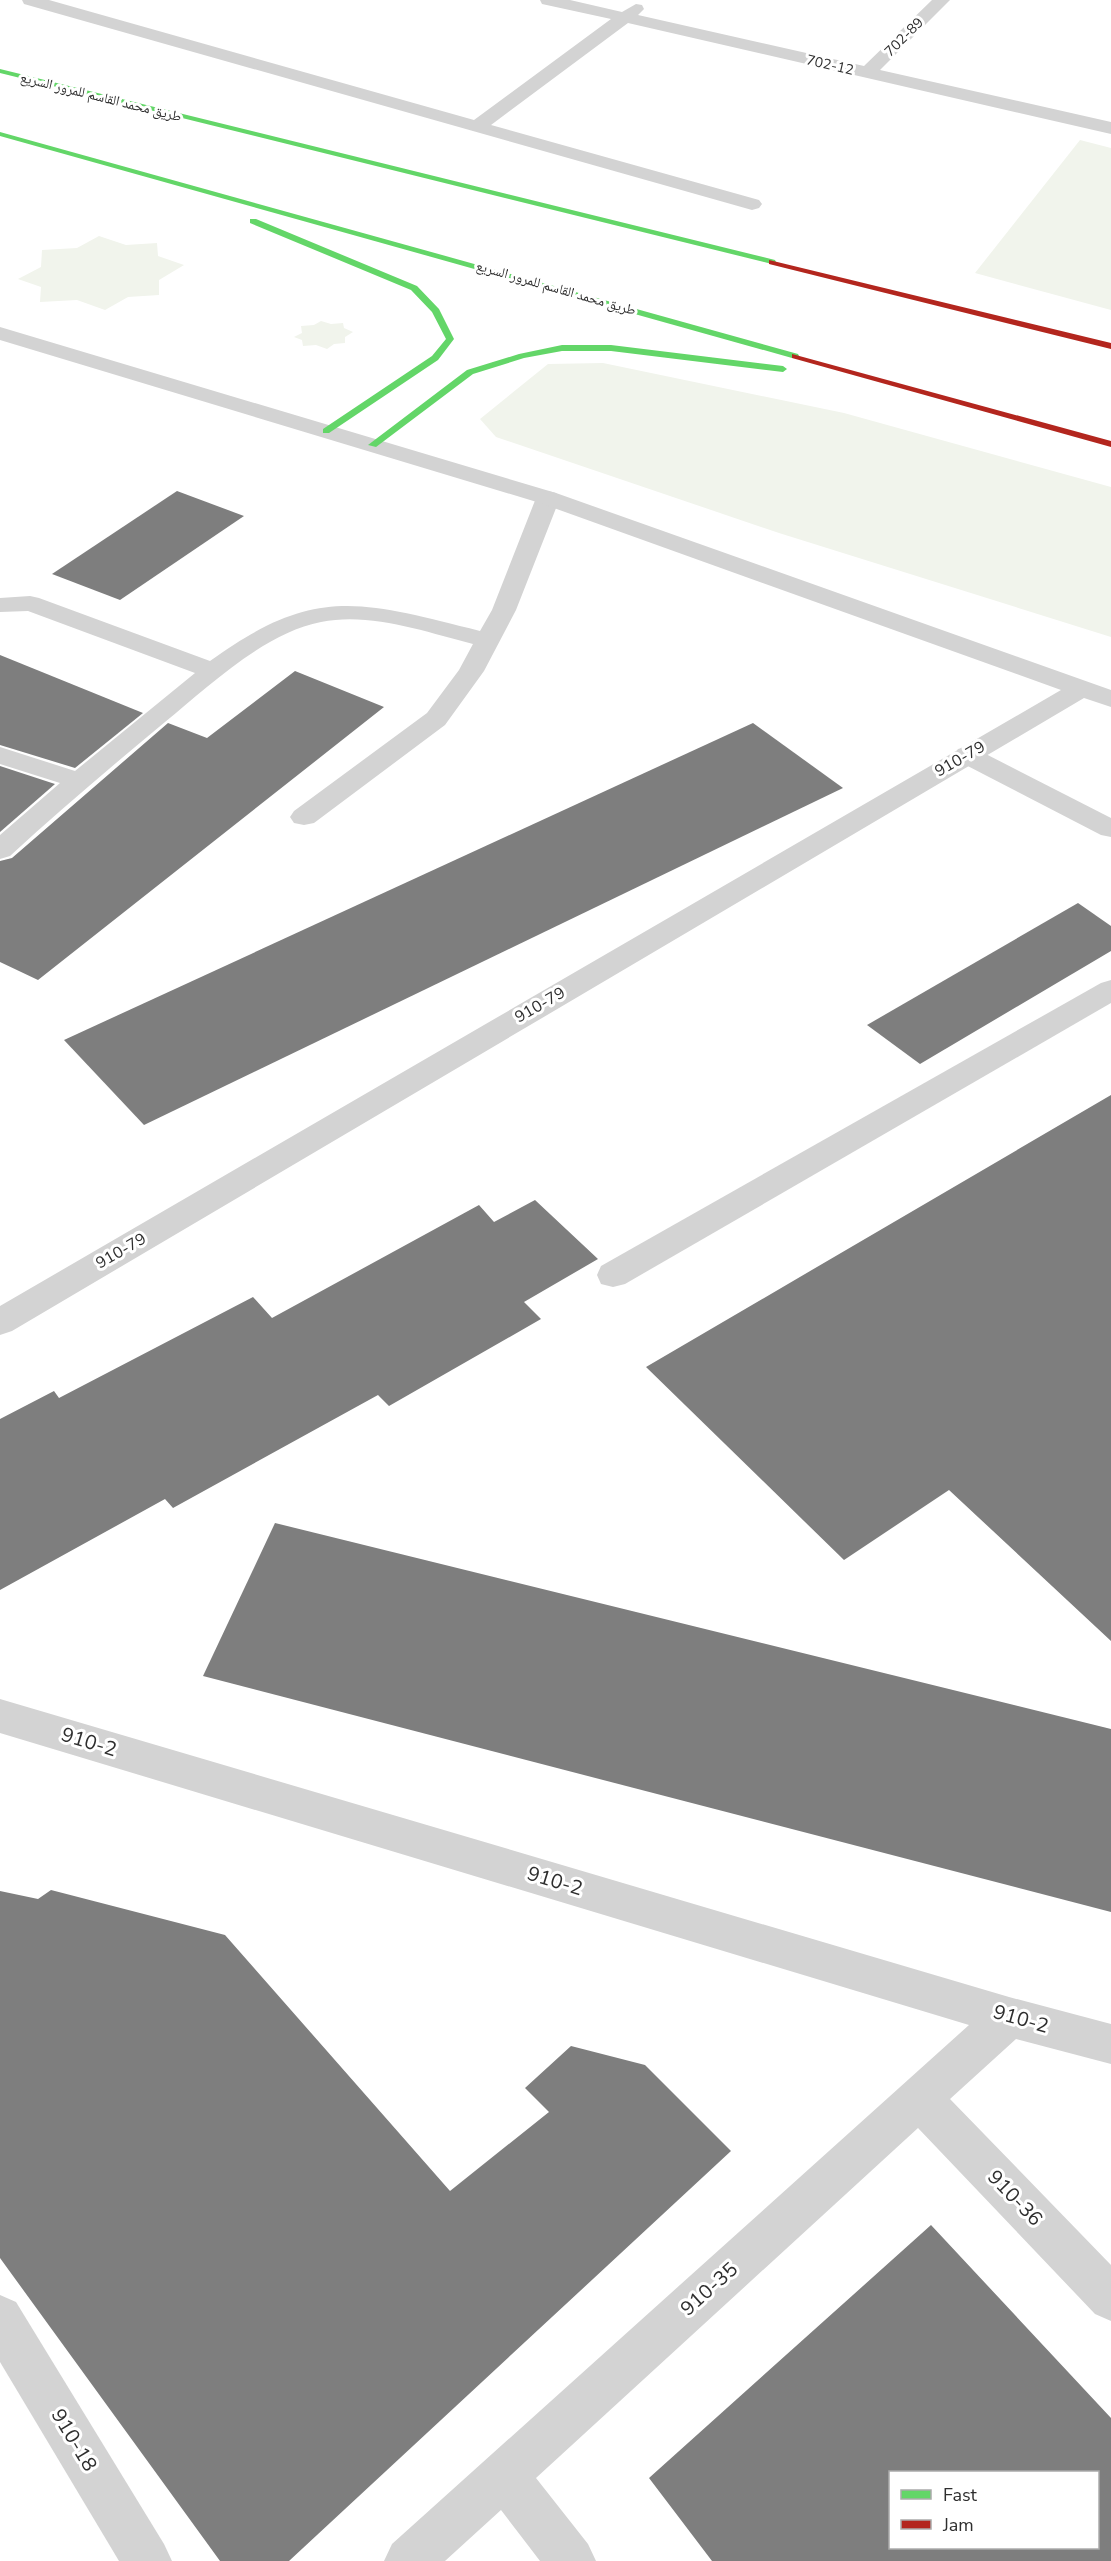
<svg xmlns="http://www.w3.org/2000/svg" width="1111" height="2561" viewBox="0 0 1111 2561" font-family="'Nunito Sans','Noto Naskh Arabic',sans-serif">
<style>
.green{fill:#f1f4ec}
.building{fill:#7e7e7e;fill-rule:evenodd}
.lines{fill:none;stroke-linecap:round;stroke-linejoin:round}
.lane{fill:#d3d3d3;fill-rule:evenodd}
.street{fill:#d3d3d3;fill-rule:evenodd}
.fast{fill:#63d668;fill-rule:evenodd}
.jam{fill:#b3261e;fill-rule:evenodd}
.labels{text-anchor:middle;dominant-baseline:central;stroke-width:6;stroke-linejoin:round;paint-order:stroke}
.far-street-label{font-size:14px;fill:#2e2e2e;stroke:#fff}
.street-label{font-size:16px;fill:#2e2e2e;stroke:#fff}
.near-street-label{font-size:20px;fill:#2e2e2e;stroke:#fff}
</style>
<rect width="100%" height="100%" fill="#fff"/>
<!-- green -->
<g class="green">
<path d="M1080 140 1111 148V310L975 273Z"/>
<path d="M99 236 126 245 157 243 158 256 184 265 159 280V295L128 297 105 310 77 300 40 302 41 287 18 279 41 267 42 250 77 248Z"/>
<path d="M321 321 331 324 343 323 344 328 353 332 345 337V343L334 344 327 349 316 345 303 346 302 340 294 337 302 333 301 326 314 325Z"/>
<path d="M603 363 844 413 1111 487V637L779 533 496 437 480 419 548 364Z"/>
</g>
<!-- building -->
<g class="building">
<path d="M177 491 244 516 120 600 52 574Z"/>
<path d="M0 655 143 713 75 768 0 745Z"/>
<path d="M295 671 384 707 38 980 0 962V861L12 858 168 723 207 738Z"/>
<path d="M753 723 843 788 144 1125 64 1040Z"/>
<path d="M0 766 55 784 0 832Z"/>
<path d="M1078 903 1111 926V951L920 1064 867 1025Z"/>
<path d="M1111 1095V1641L949 1490 844 1560 646 1367Z"/>
<path d="M535 1200 598 1259 524 1302 541 1319 389 1406 378 1395 173 1508 165 1499 0 1590V1419L54 1391 59 1398 253 1297 272 1318 479 1205 494 1222Z"/>
<path d="M275 1523 1111 1729V1912L203 1676Z"/>
<path d="M51 1890 225 1935 450 2191 549 2112 525 2088 571 2046 645 2065 731 2151 289 2561H220L0 2258V1891L38 1899Z"/>
<path d="M931 2225 1111 2418V2561H712L649 2478ZM891 2472H1098V2547H891Z"/>
</g>
<g class="lines">
<!-- lane -->
<g class="lane">
<path d="M548 491 556 493 560 498 516 610 484 671 445 725 314 823 304 825 294 823 290 817 294 811 427 713 459 670 473 644C425 632 371 612 321 622 264 633 208 687 165 722 112 766 60 810 10 856L0 859V835L60 783 0 764V747L75 771 195 673 28 611 0 612V598L30 596 39 598 210 661C316 584 362 602 480 631L492 610 536 498 540 493Z"/>
<path d="M967 747 976 749 1111 818V837L1101 835 958 761 954 755 958 749Z"/>
<path d="M1111 980V1003L625 1284 613 1287 601 1284 597 1275 601 1266 1101 983Z"/>
</g>
<!-- street -->
<g class="street">
<path d="M22 0H49L474 120 611 19 542 4 540 0H570L622 12 636 4 642 5 644 9 638 15 864 66 932 0H950L880 70 1111 122V134L628 23 491 125 759 200 762 204 759 208 752 210 24 4Z"/>
<path d="M0 327 556 493 1111 690V707L1084 698 12 1331 0 1335V1306L1061 690 540 503 0 340Z"/>
<path d="M0 1699 1009 1997 1111 2024V2064L1016 2039 950 2099 1111 2265V2321L1095 2314 918 2128 536 2478 588 2544 596 2561H540L501 2510 445 2561H384L392 2544 969 2025 0 1733Z"/>
<path d="M0 2295 16 2302 164 2544 172 2561H119L0 2362Z"/>
</g>
<!-- fast -->
<g class="fast">
<path d="M0 69 775 260 776 262 772 264 0 73Z"/>
<path d="M0 132 798 354 799 356 792 358 0 136Z"/>
<path d="M250 219H256L417 286 439 309 454 339 438 360 329 433H323V429L432 356 446 339 432 312 411 290 250 223Z"/>
<path d="M562 345H611L783 366 787 369 783 372 611 351H562L524 358 473 374 376 447 368 445 467 370 519 354Z"/>
</g>
<!-- jam -->
<g class="jam">
<path d="M769 260 1111 343V349L769 264Z"/>
<path d="M792 354 1111 441V447L792 358Z"/>
</g>
</g>
<g class="labels">
<!-- far-street labels -->
<g class="far-street-label">
<text transform="translate(904 37) rotate(-45)">702-89</text>
<text transform="translate(830 65) rotate(13)">702-12</text>
<text transform="translate(101 97) rotate(14)">طريق محمد القاسم للمرور السريع</text>
<text transform="translate(556 288) rotate(16)">طريق محمد القاسم للمرور السريع</text>
</g>
<!-- street labels -->
<g class="street-label">
<text transform="translate(960 759) rotate(-30)">910-79</text>
<text transform="translate(540 1005) rotate(-30)">910-79</text>
<text transform="translate(121 1251) rotate(-30)">910-79</text>
</g>
<!-- near-street labels -->
<g class="near-street-label">
<text transform="translate(89 1742) rotate(17)">910-2</text>
<text transform="translate(555 1881) rotate(17)">910-2</text>
<text transform="translate(1021 2019) rotate(16)">910-2</text>
<text transform="translate(1015 2198) rotate(46)">910-36</text>
<text transform="translate(709 2289) rotate(-42)">910-35</text>
<text transform="translate(74 2440) rotate(59)">910-18</text>
</g>
</g>
<!-- legend -->
<rect x="889" y="2471" width="210" height="78" fill="#ffffff" stroke="#ababab" stroke-width="1.5"/>
<rect x="901" y="2490" width="30" height="9" fill="#63d668" stroke="#ababab" stroke-width="1.5"/>
<text x="943" y="2501" font-size="18" fill="#2e2e2e">Fast</text>
<rect x="901" y="2520" width="30" height="9" fill="#b3261e" stroke="#ababab" stroke-width="1.5"/>
<text x="943" y="2531" font-size="18" fill="#2e2e2e">Jam</text>
</svg>
